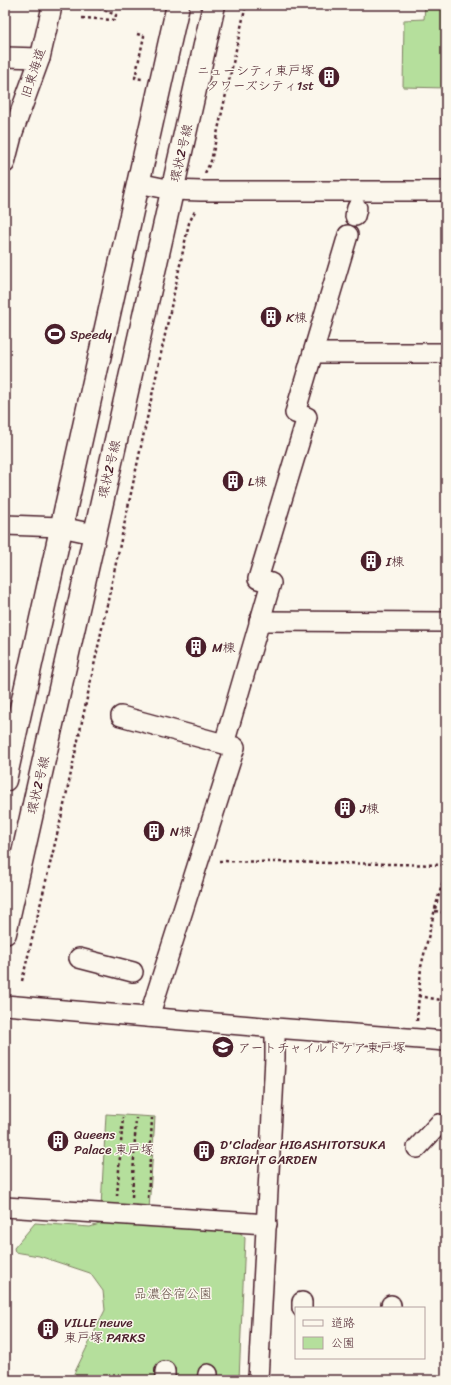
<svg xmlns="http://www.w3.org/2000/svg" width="451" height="1385" viewBox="0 0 451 1385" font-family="Sriracha,'Klee One',sans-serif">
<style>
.green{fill:#b5df9c;stroke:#807f64}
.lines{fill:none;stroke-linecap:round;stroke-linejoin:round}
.minor-casing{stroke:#4a1f2b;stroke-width:22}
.major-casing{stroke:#4a1f2b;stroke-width:25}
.path{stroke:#4a1f2b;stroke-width:2.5;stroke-dasharray:3 3;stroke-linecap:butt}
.minor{stroke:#fbf7ec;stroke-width:19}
.major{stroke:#fbf7ec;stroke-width:22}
.labels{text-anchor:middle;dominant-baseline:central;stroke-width:3;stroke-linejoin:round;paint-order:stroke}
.poi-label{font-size:13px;fill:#4a1f2b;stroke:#fbf7ec;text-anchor:start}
.street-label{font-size:13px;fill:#4a1f2b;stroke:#fbf7ec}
.park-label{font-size:13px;fill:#654f47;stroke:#fbf7ec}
</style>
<rect width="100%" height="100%" fill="#fbf7ec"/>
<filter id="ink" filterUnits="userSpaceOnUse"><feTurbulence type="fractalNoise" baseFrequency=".025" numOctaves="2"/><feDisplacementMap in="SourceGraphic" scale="8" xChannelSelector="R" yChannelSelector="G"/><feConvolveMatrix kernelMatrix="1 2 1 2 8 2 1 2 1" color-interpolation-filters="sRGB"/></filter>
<g filter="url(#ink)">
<!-- green -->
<g class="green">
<path d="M425 5H446V88L403 87 404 20 424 19Z"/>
<path d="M106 1114 155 1117 149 1210 101 1207Z"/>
<path d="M109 1221 235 1227 245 1238 239 1380H71L105 1310 103 1291 90 1273 39 1256 15 1252 14 1248 35 1223 90 1227Z"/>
</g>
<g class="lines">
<!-- minor casing -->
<g class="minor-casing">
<g id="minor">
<path d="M5 57 40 58"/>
<path d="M5 163 13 132 40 58 51 11V5"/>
<path d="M138 183 172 190 201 191H446"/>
<path d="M355 216 357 208"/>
<path d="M313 353H446"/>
<path d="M5 525 61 527 94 534"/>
<path d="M259 621 446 622"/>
<path d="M121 716 235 747 149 1017"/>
<path d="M224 744 271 583 258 579 307 417 295 413 348 235"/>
<path d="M79 958 133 972"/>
<path d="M5 1005 275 1028 446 1041"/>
<path d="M417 1148 439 1124"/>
<path d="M5 1207 267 1224"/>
<path d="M302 1308V1302"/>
<path d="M391 1308V1305"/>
<path d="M165 1380V1371"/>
<path d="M207 1380 208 1374"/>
<path d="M258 1380 275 1058V1028"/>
</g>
</g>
<!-- major casing -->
<g class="major-casing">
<g id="major">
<path d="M5 780 178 5"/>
<path d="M5 933 214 5"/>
</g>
</g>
<!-- path -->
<g class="path">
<path d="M82 18 115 20 116 15 96 7 85 5"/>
<path d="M137 34 144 36 135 78 142 79"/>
<path d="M205 173 211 161 246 5"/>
<path d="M219 861 446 865"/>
<path d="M435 911 446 913"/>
<path d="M22 981 63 810 189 223 196 209"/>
<path d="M419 996 446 1001"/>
<path d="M417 1021 421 967 436 905 446 871"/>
<path d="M117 1196 123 1117"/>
<path d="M132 1197 136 1118"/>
<path d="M148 1198 152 1118"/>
</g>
<!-- minor -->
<use href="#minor" class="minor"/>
<!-- major -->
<use href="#major" class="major"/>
</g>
</g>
<!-- icons -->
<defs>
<g id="building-disc" transform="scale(1.15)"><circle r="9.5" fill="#4a1f2b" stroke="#fbf7ec"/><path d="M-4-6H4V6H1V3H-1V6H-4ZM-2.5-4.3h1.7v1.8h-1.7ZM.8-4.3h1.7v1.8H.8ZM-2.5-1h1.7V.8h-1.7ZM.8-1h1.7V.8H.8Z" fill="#fff"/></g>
<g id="stadium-disc" transform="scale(1.15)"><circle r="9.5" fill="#4a1f2b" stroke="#fbf7ec"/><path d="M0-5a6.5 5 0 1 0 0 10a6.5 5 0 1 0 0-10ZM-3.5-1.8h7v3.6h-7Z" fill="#fff"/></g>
<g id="school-disc" transform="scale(1.15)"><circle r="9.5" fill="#4a1f2b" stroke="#fbf7ec"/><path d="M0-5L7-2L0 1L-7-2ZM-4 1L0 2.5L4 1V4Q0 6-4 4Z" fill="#fff"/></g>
</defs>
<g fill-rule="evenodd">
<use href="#building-disc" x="329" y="77"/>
<use href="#building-disc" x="271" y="317"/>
<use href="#stadium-disc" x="55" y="334"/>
<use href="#building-disc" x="233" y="481"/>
<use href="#building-disc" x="371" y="561"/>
<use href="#building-disc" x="196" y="647"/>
<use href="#building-disc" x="345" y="808"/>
<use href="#building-disc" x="154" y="831"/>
<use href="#school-disc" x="223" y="1047"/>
<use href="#building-disc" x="58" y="1141"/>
<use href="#building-disc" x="204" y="1151"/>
<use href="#building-disc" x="48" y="1329"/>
</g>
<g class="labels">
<!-- poi labels -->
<g class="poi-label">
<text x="314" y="70" text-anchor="end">ニューシティ東戸塚<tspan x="314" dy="15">タワーズシティ1st</tspan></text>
<text x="286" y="317">K棟</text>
<text x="70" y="334">Speedy</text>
<text x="248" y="481">L棟</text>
<text x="386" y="561">I棟</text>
<text x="212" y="647">M棟</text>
<text x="360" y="808">J棟</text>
<text x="170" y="831">N棟</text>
<text x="238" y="1047">アートチャイルドケア東戸塚</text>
<text x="74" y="1134">Queens<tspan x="74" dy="15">Palace 東戸塚</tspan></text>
<text x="220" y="1144">D'Cladear HIGASHITOTSUKA<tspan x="220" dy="15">BRIGHT GARDEN</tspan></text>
<text x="64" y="1322">VILLE neuve<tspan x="64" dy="15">東戸塚 PARKS</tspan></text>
</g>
<!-- street labels -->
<g class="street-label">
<text transform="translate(33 73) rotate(-72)">旧東海道</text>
<text transform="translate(181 153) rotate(-77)">環状2号線</text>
<text transform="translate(109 469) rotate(-77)">環状2号線</text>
<text transform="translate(38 785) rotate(-77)">環状2号線</text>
</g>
<!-- park labels -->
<g class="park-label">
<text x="173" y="1293">品濃谷宿公園</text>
</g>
</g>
<!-- margin -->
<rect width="451" height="1385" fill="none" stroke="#fbf7ec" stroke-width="20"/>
<rect x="10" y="10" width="431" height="1365" fill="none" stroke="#4a1f2b" stroke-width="1.5" filter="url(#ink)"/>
<!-- legend -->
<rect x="295" y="1307" width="130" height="52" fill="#fbf7ec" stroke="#b4a19f"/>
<rect x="303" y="1320" width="20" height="6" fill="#fbf7ec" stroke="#b4a19f"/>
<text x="331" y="1327" font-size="12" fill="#4a1f2b">道路</text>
<rect x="303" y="1337" width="20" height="12" fill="#b5df9c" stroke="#b4a19f"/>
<text x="331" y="1347" font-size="12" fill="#4a1f2b">公園</text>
</svg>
